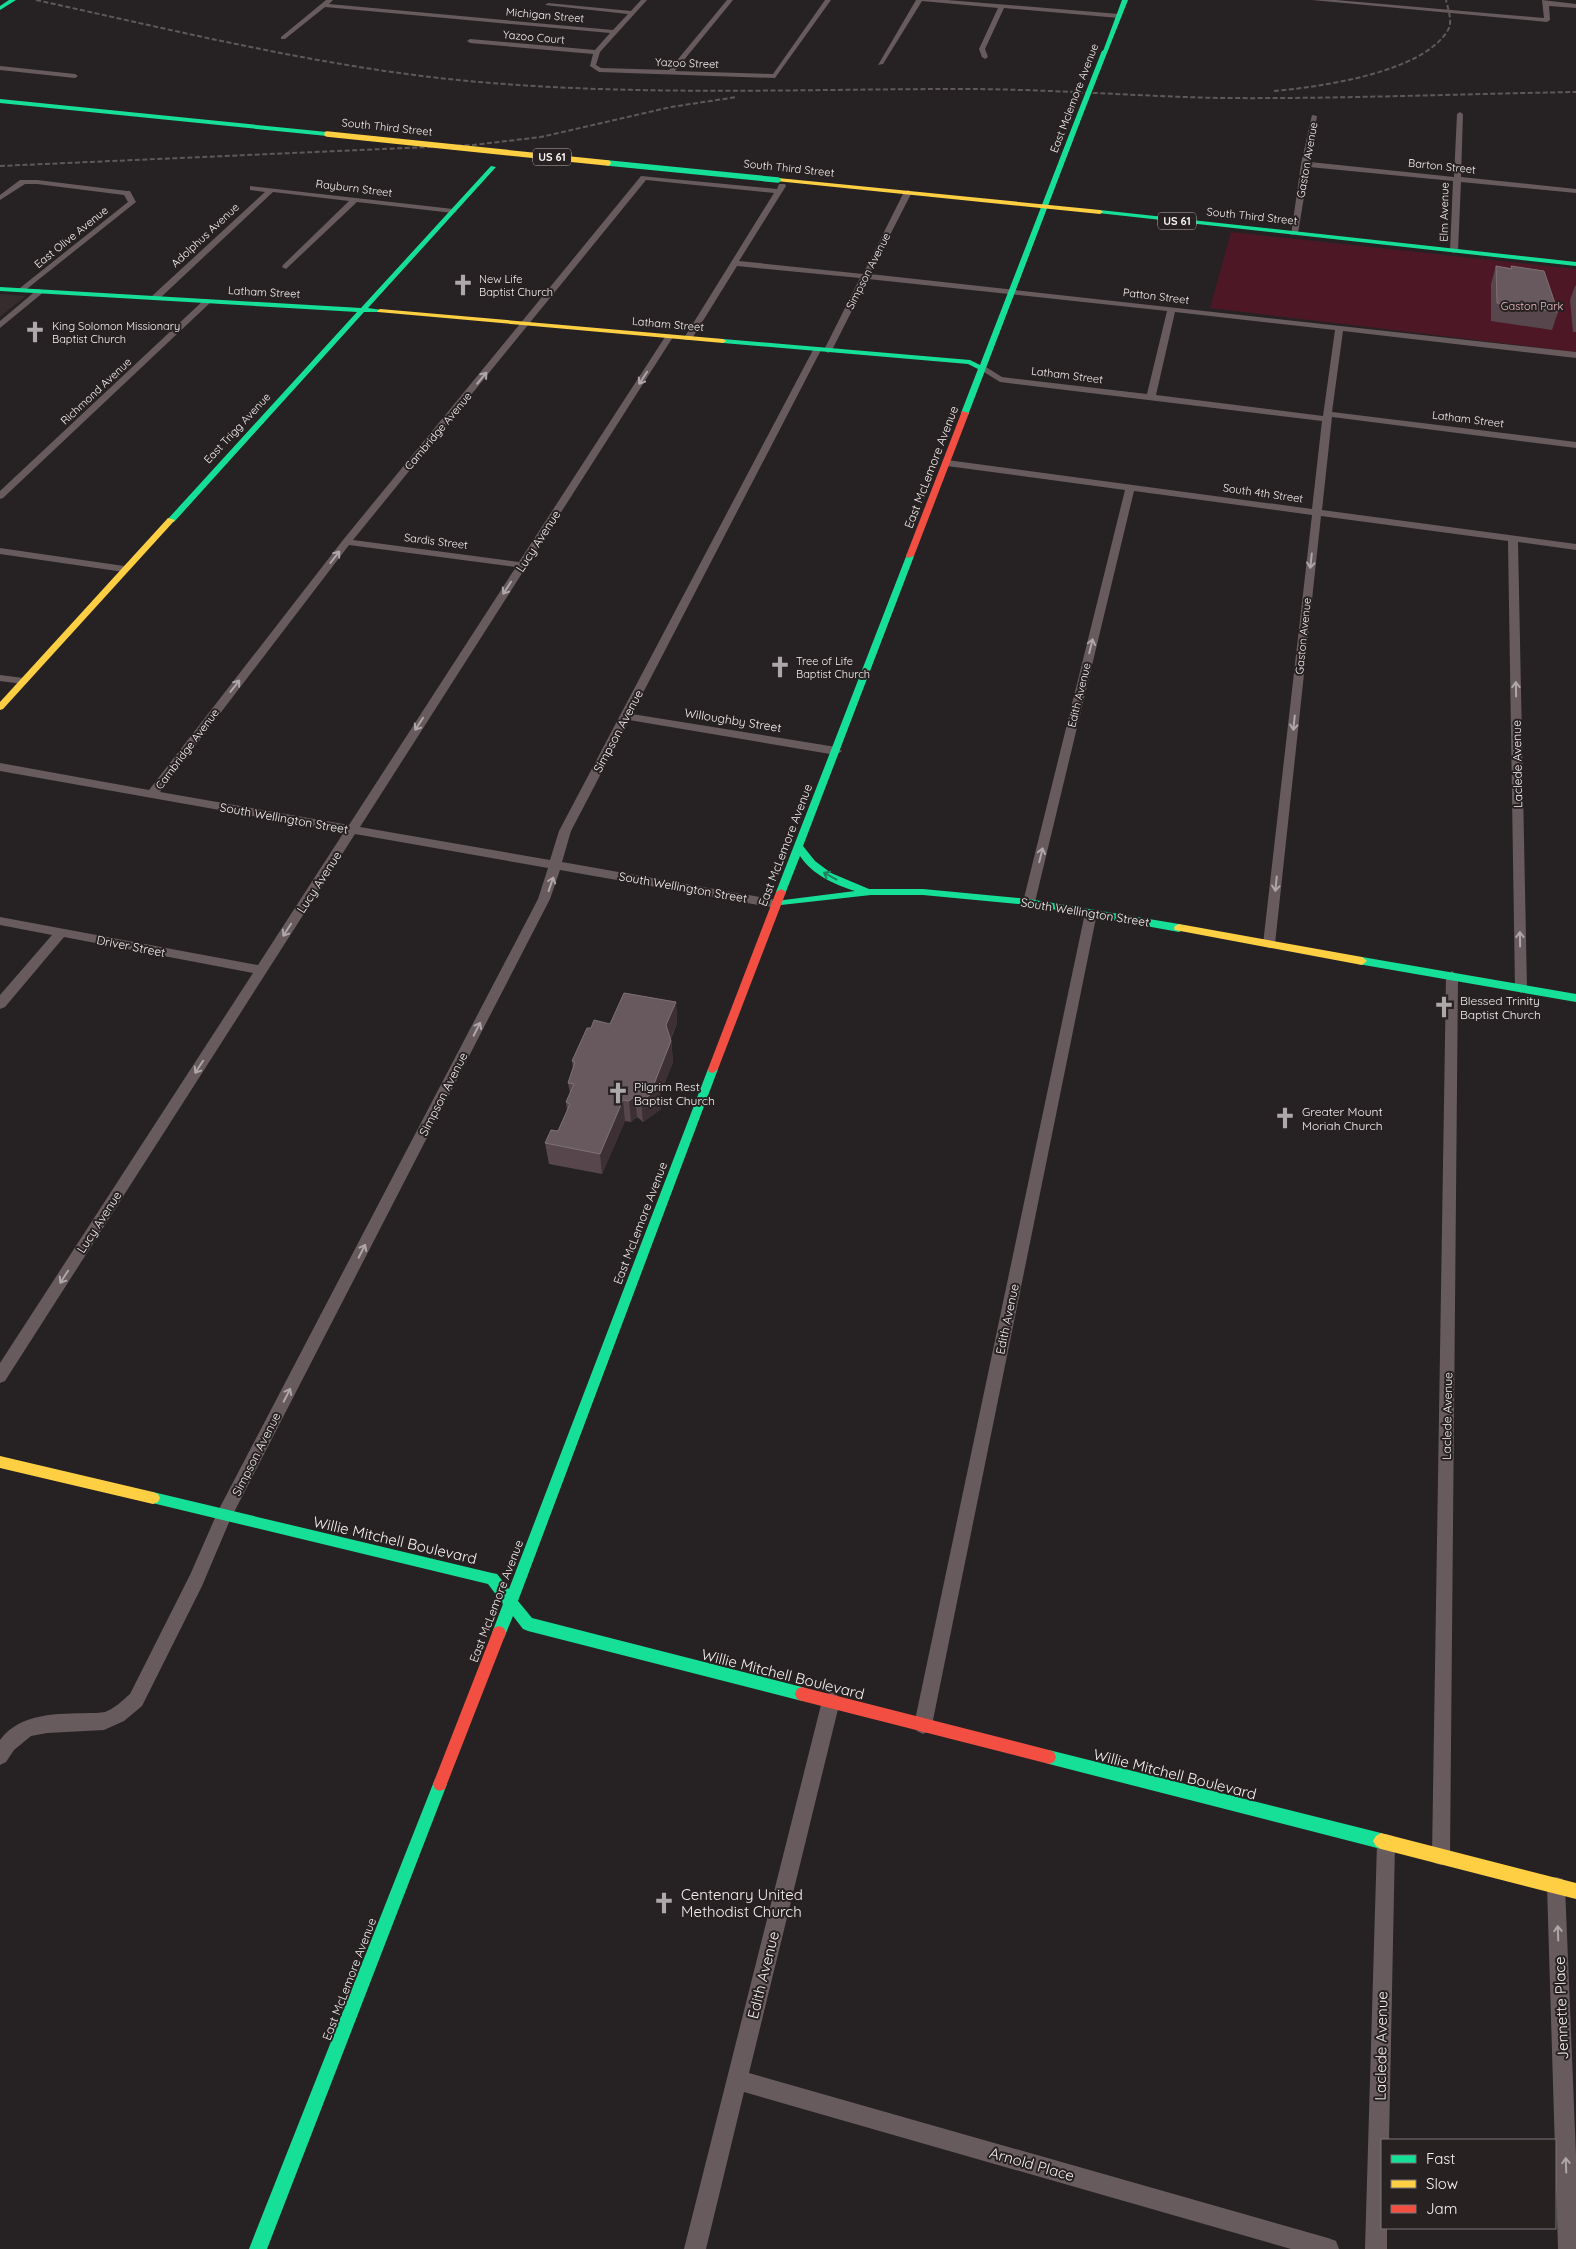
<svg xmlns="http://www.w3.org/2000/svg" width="1576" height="2249" viewBox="0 0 1576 2249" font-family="Quicksand,sans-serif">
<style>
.built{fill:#362b2d}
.green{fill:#4e1726}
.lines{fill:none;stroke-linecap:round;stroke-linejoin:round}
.street{fill:#675b5d;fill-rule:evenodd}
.fast{fill:#16e098;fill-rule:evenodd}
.slow{fill:#ffcf43;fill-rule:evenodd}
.jam{fill:#f24e42;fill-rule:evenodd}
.rail{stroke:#5e5859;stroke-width:2;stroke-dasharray:5 2.5;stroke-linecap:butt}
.fast-bridge{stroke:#16e098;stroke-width:5.5}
.slow-bridge{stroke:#ffcf43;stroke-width:5.5}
.wall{fill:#57474c}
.shaded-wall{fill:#3c3034}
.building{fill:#68595e;stroke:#7e7175}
.oneway{stroke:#aea6a8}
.oneway2{stroke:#1e805d}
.labels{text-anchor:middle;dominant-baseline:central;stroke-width:4;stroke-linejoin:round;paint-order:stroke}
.far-street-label{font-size:11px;fill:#f6f2f3;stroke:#272122}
.shield{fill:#272122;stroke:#b8b3b4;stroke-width:1}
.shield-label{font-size:11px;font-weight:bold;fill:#f6f2f3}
.far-poi-label{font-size:11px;fill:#f6f2f3;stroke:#272122;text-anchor:start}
.far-park-label{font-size:11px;fill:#f2bec6;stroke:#272122}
.street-label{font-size:12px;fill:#f6f2f3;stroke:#272122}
.poi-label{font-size:12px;fill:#f6f2f3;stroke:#272122;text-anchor:start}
.near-street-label{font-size:15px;fill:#f6f2f3;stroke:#272122}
.near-poi-label{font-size:15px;fill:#f6f2f3;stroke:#272122;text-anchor:start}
</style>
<rect width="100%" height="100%" fill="#262223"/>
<!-- built -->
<path class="built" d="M0 294 26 296 0 317Z"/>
<!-- green -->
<path class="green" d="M1231 232 1576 269V352L1210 308Z"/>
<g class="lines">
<!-- street -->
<g class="street">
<path d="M326 0H333L329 4 613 30 628 14 545 5 548 3 631 11 641 0H647L600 52 596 65 601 68 669 70 727 0H733L675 71 773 74 825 0H831L775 78 599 72 590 66 593 54 470 43 467 41 470 39 595 50 610 33 325 7 285 39H281V37Z"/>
<path d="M916 0H947L1119 14 1122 16 1119 18 1004 8 985 49 988 57 985 59 982 57 979 49 998 8 922 1 883 64 878 65Z"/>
<path d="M1312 0H1336L1544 18 1542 0 1576 4V8L1549 6 1550 20 1547 22Z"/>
<path d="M0 66 75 74 78 76 75 78 0 70Z"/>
<path d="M1460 112 1463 114 1461 177 1576 189V193L1461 182 1458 251 1454 253 1450 251 1453 181 1309 167 1298 233 1291 235 1301 164 1312 115 1317 116 1310 162 1454 177 1457 114Z"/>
<path d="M641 176 777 189 779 184H785L786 186 739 261 863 274 904 192 908 190 912 192 870 274 1576 352V358L1343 331 1332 412 1576 442V448L1332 417 1322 510 1576 544V550L1518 542 1527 988 1521 993 1515 988 1508 541 1321 516 1275 944 1269 948 1263 944 1312 515 1134 491 1035 902 1033 905H1025L1023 902 1125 490 947 466 942 463 947 460 1312 509 1322 421 1000 382 979 369 986 367 1002 377 1147 394 1167 311 868 279 832 350 828 353 824 350 860 278 737 266 691 340H685L684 338 774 193 646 180 353 540 519 562 665 337 669 334 673 337 360 827 550 860 559 831 813 350 817 347 821 350 632 714 836 747 842 751 836 755 629 720 571 831 562 862 776 900 782 904 776 908 560 870 550 899 230 1520 202 1586 142 1706 124 1721 104 1730 47 1733 31 1736 14 1750 6 1762 0 1765V1740C21 1712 58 1714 89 1713 94 1713 100 1713 105 1712 114 1709 123 1700 130 1694L190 1575 218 1511 538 899 548 868 355 834 5 1381 0 1383V1363L253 973 64 937 5 1007 0 1009V995L52 935 0 925V917L258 965 344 832 0 771V763L149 790 343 540ZM1175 312 1335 330 1323 416 1156 395ZM349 545 516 567 349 825 160 792Z"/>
<path d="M20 180H37L127 191H130L136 202 23 292 19 290 20 288 128 202 124 195 37 184H25L0 200V195Z"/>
<path d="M250 186 453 209 457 211 453 213 357 202 286 269 282 267 283 265 349 201 273 192 158 300H152V296L265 192 250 190Z"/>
<path d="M38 289 45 291 0 328V321Z"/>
<path d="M205 299 212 301 3 498 0 499V491Z"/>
<path d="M0 548 124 566 129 569 124 572 0 554Z"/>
<path d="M0 675 23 678 28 681 23 684 0 681Z"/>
<path d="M1091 909 1097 913 932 1725 929 1731 923 1734 917 1731 914 1725 1085 913Z"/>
<path d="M1452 971 1458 976 1450 1856 1448 1863 1441 1865 1434 1863 1432 1856 1446 976Z"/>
<path d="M831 1692 837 1695 840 1701 749 2073 1328 2238 1336 2241 1339 2249H1291L744 2092 706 2249H684L822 1701 825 1695Z"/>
<path d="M1386 1834 1393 1836 1395 1843 1389 2140H1382V2228H1387V2249H1365L1377 1843 1379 1836Z"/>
<path d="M1556 1877 1563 1879 1565 1886 1576 2155V2249H1558L1547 1886 1549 1879Z"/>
</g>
<!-- fast -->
<g class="fast">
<path d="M9 0H16L0 10V6Z"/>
<path d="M1122 0H1128L1107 53 1102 54Z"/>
<path d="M0 99 327 132 330 134 327 136 0 103Z"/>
<path d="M1077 120 1080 122 968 415 961 413 978 369 968 364 723 343 720 341 723 339 970 360 980 365 1074 122Z"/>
<path d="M491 166 496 167 368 308 382 310V312H364L174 522 167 520 357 312 0 291V287L361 308Z"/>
<path d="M1100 210 1576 262V266L1098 213V211Z"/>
<path d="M907 554 914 556 803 846 815 861 831 873 869 889H923L1029 899 1179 924 1183 926 1184 928 1183 930 1179 932 1029 905 923 895H871L772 906 771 904 776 901 855 891C833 884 813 875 800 856L785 894H777L776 892Z"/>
<path d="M1362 957 1576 994V1002L1358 964 1357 961 1358 958Z"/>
<path d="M713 1065 718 1069 518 1601 532 1618 802 1687 807 1689 809 1694 807 1699 802 1701 528 1631 523 1629 513 1616 504 1638 499 1640 494 1638 492 1633 503 1604 488 1584 148 1502 146 1498 148 1494 153 1492 492 1573 497 1574 509 1589 708 1069Z"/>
<path d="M1049 1750 1381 1833 1386 1836 1389 1841 1386 1846 1381 1849 1049 1764 1044 1762 1042 1757 1044 1752Z"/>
<path d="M440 1777 445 1779 447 1784 267 2249H249L433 1784 435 1779Z"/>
</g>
<!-- slow -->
<g class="slow">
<path d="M778 178 1100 210 1103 212 1100 214 776 181 775 180Z"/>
<path d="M380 309 723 339 726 341 723 343 378 312 377 311Z"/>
<path d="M168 518 175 520 3 709 0 710V702Z"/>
<path d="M1179 924 1362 957 1367 961 1362 965 1175 930 1174 928 1175 926Z"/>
<path d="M0 1456 153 1492 158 1494 160 1498 158 1502 153 1504 0 1468Z"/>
<path d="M1381 1833 1576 1883V1899L1381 1849 1376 1846 1373 1841 1376 1836Z"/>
</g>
<!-- jam -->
<g class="jam">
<path d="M962 411 969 413 914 556 907 558 906 556Z"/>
<path d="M781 889 786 892 718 1069 713 1073 709 1072 708 1069 776 892Z"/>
<path d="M499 1626 504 1628 506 1633 445 1789 440 1791 435 1789 433 1784 492 1633 494 1628Z"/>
<path d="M802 1687 1049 1750 1054 1752 1056 1757 1054 1762 1049 1764 802 1701 797 1699 795 1694 797 1689Z"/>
</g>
<!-- rail -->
<g class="rail">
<path d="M36 0C173 30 309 64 448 79 619 97 791 89 962 89 1047 89 1133 96 1218 98 1337 99 1457 94 1576 92"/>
<path d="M1274 91C1319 87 1423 73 1448 30 1453 22 1448 9 1446 0"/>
<path d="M0 166 473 145 541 137 671 107 737 97"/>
</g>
<!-- fast-bridge -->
<g class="fast-bridge">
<path d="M1077 122 1104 53"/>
<path d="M608 163 778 180"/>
</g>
<!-- slow-bridge -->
<path class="slow-bridge" d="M327 134 608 163"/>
</g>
<!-- wall -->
<g class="wall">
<path d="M1496 266 1511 268V266L1558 312 1552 330 1491 321V284Z"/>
<path d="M1575 286H1576V332H1573L1570 300Z"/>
<path d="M676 1002 677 1023 671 1039 673 1062 660 1094 661 1109 643 1122 637 1117 631 1122 625 1121 602 1174 549 1164 545 1143 558 1131 567 1111 566 1102 570 1093 568 1083 573 1069 572 1061 591 1028 610 1024Z"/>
</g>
<!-- shaded-wall -->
<g class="shaded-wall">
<path d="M676 1002 677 1023 667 1046 666 1025Z"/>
<path d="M671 1041 673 1062 660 1094 661 1109 643 1122 641 1101 654 1084Z"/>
<path d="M635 1096 637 1117 631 1122 629 1101Z"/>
<path d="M623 1100 625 1121 602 1174 600 1154Z"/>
</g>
<!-- building -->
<g class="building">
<path d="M1496 266 1512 269 1511 266 1544 271 1558 312 1497 303Z"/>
<path d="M624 993 676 1002 666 1025 671 1041 654 1084 660 1088 641 1101 635 1096 629 1101 623 1100 600 1154 545 1143 551 1130 558 1131 570 1104 566 1102 574 1084 568 1083 575 1062 572 1061 587 1028H591L594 1020 610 1024Z"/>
</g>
<!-- one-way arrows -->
<defs><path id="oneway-shaft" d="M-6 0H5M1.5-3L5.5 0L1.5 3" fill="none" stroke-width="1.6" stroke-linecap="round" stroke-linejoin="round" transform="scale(1.25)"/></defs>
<g class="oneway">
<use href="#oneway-shaft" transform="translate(482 378) rotate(-50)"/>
<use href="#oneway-shaft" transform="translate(643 378) rotate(123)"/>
<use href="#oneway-shaft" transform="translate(335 557) rotate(-52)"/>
<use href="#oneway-shaft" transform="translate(1311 561) rotate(96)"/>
<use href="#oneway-shaft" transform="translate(507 588) rotate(123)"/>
<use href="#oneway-shaft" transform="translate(1091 646) rotate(-76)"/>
<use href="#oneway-shaft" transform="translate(235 686) rotate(-52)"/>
<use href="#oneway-shaft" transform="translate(1516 689) rotate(-91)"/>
<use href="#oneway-shaft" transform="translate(1294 723) rotate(96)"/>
<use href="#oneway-shaft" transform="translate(419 724) rotate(123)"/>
<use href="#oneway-shaft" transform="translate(1041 855) rotate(-76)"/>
<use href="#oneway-shaft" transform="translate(551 884) rotate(-71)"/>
<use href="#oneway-shaft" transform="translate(1276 884) rotate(96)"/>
<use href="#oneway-shaft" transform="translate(287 930) rotate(123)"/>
<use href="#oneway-shaft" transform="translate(1520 939) rotate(-91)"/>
<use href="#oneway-shaft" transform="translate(477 1029) rotate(-63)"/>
<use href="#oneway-shaft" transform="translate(199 1067) rotate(123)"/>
<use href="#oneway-shaft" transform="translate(362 1251) rotate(-63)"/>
<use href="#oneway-shaft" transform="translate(64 1277) rotate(123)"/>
<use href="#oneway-shaft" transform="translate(287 1395) rotate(-63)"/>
<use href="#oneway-shaft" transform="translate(1558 1933) rotate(-92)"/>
<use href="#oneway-shaft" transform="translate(1566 2165) rotate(-92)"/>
</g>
<use class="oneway2" href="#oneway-shaft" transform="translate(830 876) rotate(-151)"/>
<!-- icons -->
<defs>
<g id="church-bare" transform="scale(1.725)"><path d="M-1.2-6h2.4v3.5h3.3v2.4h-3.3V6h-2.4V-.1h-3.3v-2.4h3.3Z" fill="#ada9aa" stroke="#272122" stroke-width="2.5" paint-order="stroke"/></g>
</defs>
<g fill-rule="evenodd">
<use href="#church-bare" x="463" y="285"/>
<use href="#church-bare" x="35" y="332"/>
<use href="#church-bare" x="780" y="667"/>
<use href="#church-bare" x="1444" y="1007"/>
<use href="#church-bare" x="618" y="1093"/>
<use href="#church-bare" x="1285" y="1118"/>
<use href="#church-bare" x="664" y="1903"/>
</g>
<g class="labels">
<!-- far-street labels -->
<g class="far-street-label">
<text transform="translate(545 15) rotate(5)">Michigan Street</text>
<text transform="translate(534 37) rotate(5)">Yazoo Court</text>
<text transform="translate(687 63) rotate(2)">Yazoo Street</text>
<text transform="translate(1074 98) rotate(-69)">East Mclemore Avenue</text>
<text transform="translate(387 127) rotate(6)">South Third Street</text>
<text transform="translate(1307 160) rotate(-80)">Gaston Avenue</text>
<text transform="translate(1442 166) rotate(6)">Barton Street</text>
<text transform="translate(789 168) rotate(6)">South Third Street</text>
<text transform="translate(354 188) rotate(7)">Rayburn Street</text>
<text transform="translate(1444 212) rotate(-89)">Elm Avenue</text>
<text transform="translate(1252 216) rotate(6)">South Third Street</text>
<text transform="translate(205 235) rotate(-43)">Adolphus Avenue</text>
<text transform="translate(71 237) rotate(-39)">East Olive Avenue</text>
<text transform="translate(868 271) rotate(-63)">Simpson Avenue</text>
<text transform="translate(264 292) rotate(3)">Latham Street</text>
<text transform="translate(1156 296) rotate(7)">Patton Street</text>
<text transform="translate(668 324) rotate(5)">Latham Street</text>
<text transform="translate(1067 375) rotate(7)">Latham Street</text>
<text transform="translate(96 391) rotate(-43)">Richmond Avenue</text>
<text transform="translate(1468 419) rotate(7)">Latham Street</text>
<text transform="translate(237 428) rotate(-47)">East Trigg Avenue</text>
<text transform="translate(438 431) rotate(-50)">Cambridge Avenue</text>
<text transform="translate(1263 493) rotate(8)">South 4th Street</text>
<text transform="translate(436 541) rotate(7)">Sardis Street</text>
<text transform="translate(1303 636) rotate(-84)">Gaston Avenue</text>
<text transform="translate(1079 695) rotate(-76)">Edith Avenue</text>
<text transform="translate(187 749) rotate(-53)">Cambridge Avenue</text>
</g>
<!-- shield labels -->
<g class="shield">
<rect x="533" y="148.5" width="38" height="17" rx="4"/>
<rect x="1158" y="212.5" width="38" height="17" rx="4"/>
</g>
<g class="shield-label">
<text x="552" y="157">US 61</text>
<text x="1177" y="221">US 61</text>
</g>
<!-- far-poi labels -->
<g class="far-poi-label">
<text x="479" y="279">New Life<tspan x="479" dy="13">Baptist Church</tspan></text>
<text x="52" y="326">King Solomon Missionary<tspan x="52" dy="13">Baptist Church</tspan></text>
<text x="796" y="661">Tree of Life<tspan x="796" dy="13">Baptist Church</tspan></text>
</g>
<!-- far-park labels -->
<g class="far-park-label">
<text x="1532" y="306">Gaston Park</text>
</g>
<!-- street labels -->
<g class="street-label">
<text transform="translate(931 467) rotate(-69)">East McLemore Avenue</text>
<text transform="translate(538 541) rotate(-57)">Lucy Avenue</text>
<text transform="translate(733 720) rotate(9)">Willoughby Street</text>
<text transform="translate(618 731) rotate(-62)">Simpson Avenue</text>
<text transform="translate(1517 764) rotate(-91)">Laclede Avenue</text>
<text transform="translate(284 818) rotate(10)">South Wellington Street</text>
<text transform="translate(785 845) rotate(-69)">East McLemore Avenue</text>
<text transform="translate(319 882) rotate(-57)">Lucy Avenue</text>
<text transform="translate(683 887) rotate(10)">South Wellington Street</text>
<text transform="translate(1085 912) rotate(9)">South Wellington Street</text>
<text transform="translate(131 946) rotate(11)">Driver Street</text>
<text transform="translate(443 1094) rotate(-63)">Simpson Avenue</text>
<text transform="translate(99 1222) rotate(-57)">Lucy Avenue</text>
<text transform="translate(640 1223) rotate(-69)">East McLemore Avenue</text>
<text transform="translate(1007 1319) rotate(-78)">Edith Avenue</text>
<text transform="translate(1447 1416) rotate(-89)">Laclede Avenue</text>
<text transform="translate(256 1454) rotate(-63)">Simpson Avenue</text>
<text transform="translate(496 1601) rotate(-69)">East McLemore Avenue</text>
<text transform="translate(349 1979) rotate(-69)">East McLemore Avenue</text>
</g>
<!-- poi labels -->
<g class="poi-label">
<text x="1460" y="1000">Blessed Trinity<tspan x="1460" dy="14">Baptist Church</tspan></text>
<text x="634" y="1086">Pilgrim Rest<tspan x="634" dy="14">Baptist Church</tspan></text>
<text x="1302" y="1111">Greater Mount<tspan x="1302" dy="14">Moriah Church</tspan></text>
</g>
<!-- near-street labels -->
<g class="near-street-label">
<text transform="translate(395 1540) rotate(13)">Willie Mitchell Boulevard</text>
<text transform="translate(783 1674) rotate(14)">Willie Mitchell Boulevard</text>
<text transform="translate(1175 1774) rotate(14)">Willie Mitchell Boulevard</text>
<text transform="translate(763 1975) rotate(-76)">Edith Avenue</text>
<text transform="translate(1561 2008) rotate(-92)">Jennette Place</text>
<text transform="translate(1381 2046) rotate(-89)">Laclede Avenue</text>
<text transform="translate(1032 2164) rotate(16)">Arnold Place</text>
</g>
<!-- near-poi labels -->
<g class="near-poi-label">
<text x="681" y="1894">Centenary United<tspan x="681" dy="17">Methodist Church</tspan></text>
</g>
</g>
<!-- legend -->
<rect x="1381" y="2139" width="175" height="90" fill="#272122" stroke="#7a7576"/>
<rect x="1391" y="2155" width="25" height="8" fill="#16e098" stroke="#7a7576"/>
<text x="1426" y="2164" font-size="15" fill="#f6f2f3">Fast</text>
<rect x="1391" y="2180" width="25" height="8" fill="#ffcf43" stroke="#7a7576"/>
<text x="1426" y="2189" font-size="15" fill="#f6f2f3">Slow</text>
<rect x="1391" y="2205" width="25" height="8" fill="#f24e42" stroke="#7a7576"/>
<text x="1426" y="2214" font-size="15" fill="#f6f2f3">Jam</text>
</svg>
